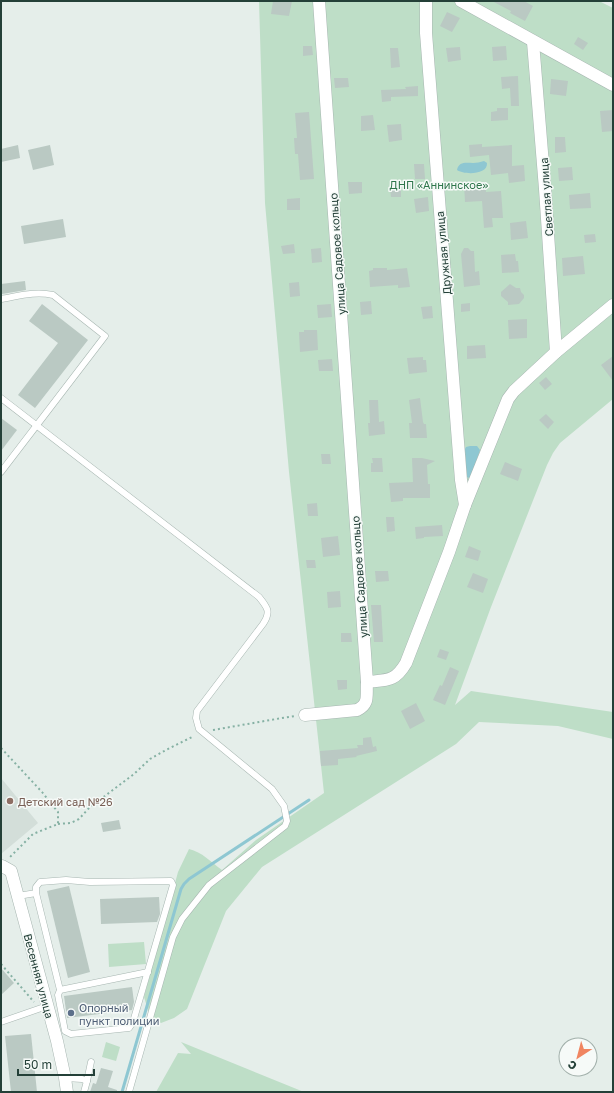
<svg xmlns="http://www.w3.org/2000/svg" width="614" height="1093" viewBox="0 0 614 1093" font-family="'Golos Text',sans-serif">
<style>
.built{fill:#d3ded9}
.green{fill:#bedec7}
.water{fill:#8ec7d2}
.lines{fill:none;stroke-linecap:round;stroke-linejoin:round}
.stream{stroke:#8ec7d2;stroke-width:3}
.building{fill:#bac9c3}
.service-casing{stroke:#a7b6b1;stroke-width:7}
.minor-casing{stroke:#a7b6b1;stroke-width:13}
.path{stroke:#86b1a4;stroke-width:2;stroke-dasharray:2 3;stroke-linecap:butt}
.service{stroke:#fff;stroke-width:6}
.minor{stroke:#fff;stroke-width:12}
.education-dot{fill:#8d6e63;stroke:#f6faf8;stroke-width:1.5}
.service-dot{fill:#5c6f8a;stroke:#f6faf8;stroke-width:1.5}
.labels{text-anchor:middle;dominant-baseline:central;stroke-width:3;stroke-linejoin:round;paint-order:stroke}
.park-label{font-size:11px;fill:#2e764b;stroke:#f6faf8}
.street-label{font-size:11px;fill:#244038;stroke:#f6faf8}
.education-label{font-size:11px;fill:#785e54;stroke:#f6faf8;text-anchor:start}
.service-label{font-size:11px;fill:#4e5e75;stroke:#f6faf8;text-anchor:start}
</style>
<rect width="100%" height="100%" fill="#e5eeea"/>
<!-- built -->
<path class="built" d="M1 778 38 823 1 854Z"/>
<!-- green -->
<g class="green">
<path d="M259 1H599L613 8V399L560 443 553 453 547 465 491 607 455 705 471 691 613 712V739L558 726 479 722 456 744 262 867 226 911 187 1009 174 1018 161 1023 150 1016 144 997 178 872 189 849C202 852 211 862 222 870L256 840 324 793 289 472 265 203Z"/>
<path d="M144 942 146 964 109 967 108 944Z"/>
<path d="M106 1042 120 1047 116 1061 102 1057Z"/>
<path d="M181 1042 304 1092H156L178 1053 191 1054Z"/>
</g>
<!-- water -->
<g class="water">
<path d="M484 161 487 163C488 175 464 175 457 170 459 161 466 163 473 163 477 163 480 162 484 161Z"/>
<path d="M470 446H477L480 450 473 472 469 478 467 477 466 474 465 449 466 447Z"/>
</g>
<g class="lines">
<!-- stream -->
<path class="stream" d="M122 1092 181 889 184 884 189 879 309 800"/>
</g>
<!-- building -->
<g class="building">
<path d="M273 1H292L289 16 271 14Z"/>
<path d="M492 1H524L533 6 525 21 510 13 511 11Z"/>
<path d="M447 12 460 18 452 32 440 26Z"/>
<path d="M578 37 588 43 583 50 574 44Z"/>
<path d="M303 46H312L313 55 303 56Z"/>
<path d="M506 46 507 60 493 61 492 47Z"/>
<path d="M460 47 461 60 448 62 446 48Z"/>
<path d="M390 48H398L400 67 391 68Z"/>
<path d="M518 76 519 106H511L510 88 502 89 501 77Z"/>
<path d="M334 78H348L349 87 335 88Z"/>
<path d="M551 79 568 81 566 96 550 94Z"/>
<path d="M418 86V96L391 97V101L382 102 381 90 406 89 405 87Z"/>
<path d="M497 108H508V120L491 121V112L497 111Z"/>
<path d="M613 110V131L602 132 600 111Z"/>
<path d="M309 112 314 179 300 180 298 154H295L294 138H297L295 113Z"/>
<path d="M373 115 375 130 361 131V116Z"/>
<path d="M401 124 402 140 389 142 387 125Z"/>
<path d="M555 137H565L566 152 555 153Z"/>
<path d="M482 144V147L512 145V166L524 165 525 181 509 183 508 173 491 175 489 155 470 157 469 145Z"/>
<path d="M18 145 20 158 1 162V149Z"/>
<path d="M50 145 54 165 33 170 28 150Z"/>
<path d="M414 164H424L425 179H415Z"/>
<path d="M572 167 573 180 559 181 558 168Z"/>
<path d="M348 182H362V193L349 194Z"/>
<path d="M485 182 486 192 501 191 503 218H492L493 227 484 228 482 201 465 202 464 184Z"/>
<path d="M401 187V197H391L390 188Z"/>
<path d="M590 193 591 208 570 209 569 195Z"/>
<path d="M428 197 429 211 416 213 414 199Z"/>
<path d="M300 198V210H287V199Z"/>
<path d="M63 219 66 237 24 244 21 226Z"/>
<path d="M526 221 528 238 511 240 510 223Z"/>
<path d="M595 234 596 242 585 243 584 235Z"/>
<path d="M294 244 295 253 283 254 281 246Z"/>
<path d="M321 248 322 262 312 263 311 249Z"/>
<path d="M464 248H468L471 251H474L475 272 479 271 480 285 464 287 461 254Z"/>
<path d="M515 254 516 261H518L519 272 502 273 501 255Z"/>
<path d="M583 256 585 274 563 276 562 258Z"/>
<path d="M373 268H387V270L407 268 410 287 398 288V285L370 287 369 271 373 270Z"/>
<path d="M25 281 26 290 2 294 1 284Z"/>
<path d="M299 282 300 296 290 297 289 283Z"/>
<path d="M510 284 516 288H520L521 292 524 295V298L519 304 508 305V302L501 296V292Z"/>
<path d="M371 301 372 314 361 315 360 302Z"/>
<path d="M470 303V311L461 312V304Z"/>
<path d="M42 304 88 340 35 408 18 395 58 343 29 321Z"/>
<path d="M331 304 332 317 318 318 317 305Z"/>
<path d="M432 306 433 318 423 319 421 307Z"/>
<path d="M527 319V338L509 339 508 320Z"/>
<path d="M304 330H317L318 350 300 352 299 332H304Z"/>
<path d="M485 345 486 358 467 359V346Z"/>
<path d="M613 356V381L601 365Z"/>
<path d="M423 357V360H426L427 372 409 374 407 358Z"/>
<path d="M332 359 333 371H319L318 360Z"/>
<path d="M546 377 552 384 545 390 539 383Z"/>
<path d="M420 398 423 422 424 424H426L427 438H410L409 423H412L409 400Z"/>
<path d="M369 400H378L379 422 384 421 385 434 369 436 368 423H370Z"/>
<path d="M546 414 554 422 548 429 539 420Z"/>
<path d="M1 418 17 430 1 451Z"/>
<path d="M321 454H330L331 464H322Z"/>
<path d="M372 458H382L383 472H371V463H373Z"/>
<path d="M412 458H422L435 461 427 465 428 484H430V498H403V501L391 502 389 483 413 482Z"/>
<path d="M505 462 522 469 518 481 500 474Z"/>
<path d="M317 503 318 516H308L307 504Z"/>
<path d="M386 517H394L395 531 387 532Z"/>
<path d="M442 525 443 536 424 537V538L416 539 415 527Z"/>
<path d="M338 536 340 555 323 557 321 538Z"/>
<path d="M469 546 481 551 478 561 465 557Z"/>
<path d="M306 560H315L316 568H307Z"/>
<path d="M375 571H388L389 581 376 582Z"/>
<path d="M473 573 488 579 483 593 467 587Z"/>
<path d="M340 591 341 607 328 608 327 592Z"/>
<path d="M371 605H381L383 642H374Z"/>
<path d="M341 633H351L352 642H341Z"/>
<path d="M440 649 449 652 446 660 437 657Z"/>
<path d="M450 667 459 671 445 705 433 700 440 685 442 686Z"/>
<path d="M337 680H347V689L338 690Z"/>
<path d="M416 703 425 721 410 729 401 711Z"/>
<path d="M371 737 373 747 376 746 377 751 356 756 357 757 338 759V765L321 766 320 751 358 748 357 745H363V738Z"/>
<path d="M119 820 121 829 103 832 101 823Z"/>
<path d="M69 886 90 972 68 978 47 891Z"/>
<path d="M159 897 160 914 157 922 101 924 100 899Z"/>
<path d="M1 968 14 983 1 995Z"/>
<path d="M132 987 134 1002 132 1010 67 1018 64 996Z"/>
<path d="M31 1034 37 1092H11L5 1036Z"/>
<path d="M101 1068 113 1071 108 1087 117 1090V1092H90L93 1083 96 1084Z"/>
</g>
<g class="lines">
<!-- service casing -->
<g class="service-casing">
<g id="service">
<path d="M1 299C19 296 35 291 53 295L105 336 1 472"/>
<path d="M1 398 259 597C268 608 271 612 263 624L197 711 196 718 199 729 272 789 284 806 287 821 285 826 209 885 182 919 173 937 169 951 129 1092"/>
<path d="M18 896 36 893V887L40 882 66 880 90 882 171 881 173 885 133 1022 129 1028 71 1034 65 1031 58 995 60 990 36 893"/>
<path d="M60 990 148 972"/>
<path d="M1 1022 47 1006"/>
<path d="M65 1078 82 1079 87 1081 91 1062"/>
<path d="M84 1092 87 1081"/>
</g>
</g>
<!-- minor casing -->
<g class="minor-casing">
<g id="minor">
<path d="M426 1V33L461 480 465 505"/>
<path d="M461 1 613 85"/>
<path d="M533 42 545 189 556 352"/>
<path d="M367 682C387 680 395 682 406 663L449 552 465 505 508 399 514 391 556 352 613 305"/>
<path d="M305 715 357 710C370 704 366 695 367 682L319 1"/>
<path d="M2 866 11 871 57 1041 65 1078 67 1092"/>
</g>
</g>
<!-- path -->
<g class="path">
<path d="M213 730 282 718 296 716"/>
<path d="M1 748 42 792 58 812V824L33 834 9 858"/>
<path d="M58 824 71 823 79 819 89 808 134 774 150 759 166 750 194 736"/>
<path d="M1 964 34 1002"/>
</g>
<!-- service -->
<use href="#service" class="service"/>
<!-- minor -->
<use href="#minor" class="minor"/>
</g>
<!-- markers -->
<circle class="education-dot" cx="10" cy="801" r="4"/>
<circle class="service-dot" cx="71" cy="1013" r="4"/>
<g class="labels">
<!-- park labels -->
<g class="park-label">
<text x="439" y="184">ДНП «Аннинское»</text>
</g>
<!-- street labels -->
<g class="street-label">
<text transform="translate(546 197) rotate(-94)">Светлая улица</text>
<text transform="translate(443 253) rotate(-95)">Дружная улица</text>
<text transform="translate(337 254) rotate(-94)">улица Садовое кольцо</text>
<text transform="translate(359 577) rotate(-94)">улица Садовое кольцо</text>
<text transform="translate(39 976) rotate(75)">Весенняя улица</text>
</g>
<!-- education labels -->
<g class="education-label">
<text x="18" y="801">Детский сад №26</text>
</g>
<!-- service labels -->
<g class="service-label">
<text x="79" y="1007">Опорный<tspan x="79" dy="13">пункт полиции</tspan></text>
</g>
</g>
<!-- border -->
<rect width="614" height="1093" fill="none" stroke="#244038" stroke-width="4"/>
<!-- north arrow -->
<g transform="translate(578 1057) rotate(216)"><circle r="19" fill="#f6faf8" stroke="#a2b0ab"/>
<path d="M0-3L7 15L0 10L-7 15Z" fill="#f08561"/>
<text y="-6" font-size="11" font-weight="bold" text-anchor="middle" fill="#244038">С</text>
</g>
<!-- scale -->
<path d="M18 1069v6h76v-6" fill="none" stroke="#244038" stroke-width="2"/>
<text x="24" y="1069" font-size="12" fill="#244038" stroke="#f6faf8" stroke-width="3" paint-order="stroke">50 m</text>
</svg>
